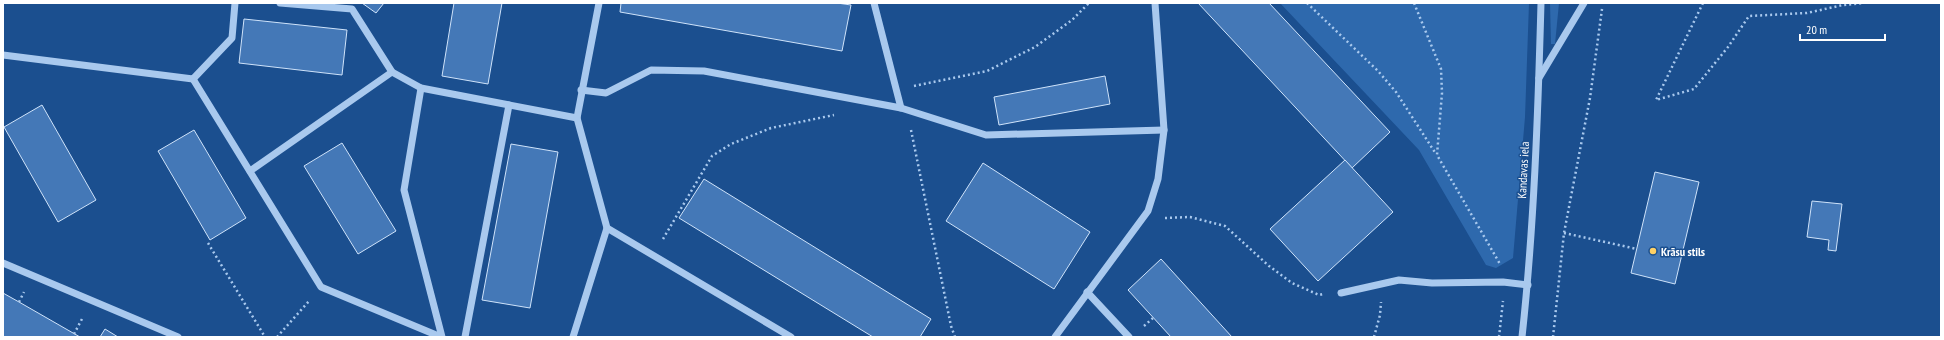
<svg xmlns="http://www.w3.org/2000/svg" width="1944" height="340" viewBox="0 0 1944 340" font-family="'PT Sans Narrow',sans-serif">
<style>
.green{fill:#2e69ad}
.building{fill:#4478b7;stroke:#cfe3fa}
.lines{fill:none;stroke-linecap:round;stroke-linejoin:round}
.path{stroke:#a9c9ee;stroke-width:2.5;stroke-dasharray:2 3;stroke-linecap:butt}
.minor{stroke:#a9c9ee;stroke-width:7}
.poi-dot{fill:#ffd166;stroke:#1b4f8f;stroke-width:1.5}
.labels{text-anchor:middle;dominant-baseline:central;stroke-width:3;stroke-linejoin:round;paint-order:stroke}
.street-label{font-size:12px;fill:#fff;stroke:#1b4f8f}
.poi-label{font-size:12px;font-weight:bold;fill:#fff;stroke:#1b4f8f;text-anchor:start}
</style>
<rect width="100%" height="100%" fill="#1b4f8f"/>
<!-- green -->
<g class="green">
<path d="M1280 3H1529L1525 117 1513 258 1496 268 1486 265 1419 150Z"/>
<path d="M1550 3H1559L1555 44H1551Z"/>
</g>
<!-- building -->
<g class="building">
<path d="M362 3H384L376 13Z"/>
<path d="M454 3H502L488 84 442 76Z"/>
<path d="M621 3H837L851 5 842 51 620 12Z"/>
<path d="M1198 3H1269L1390 132 1352 168Z"/>
<path d="M244 19 347 30 342 75 239 63Z"/>
<path d="M1105 76 1110 104 999 125 994 97Z"/>
<path d="M42 105 96 200 58 222 4 127Z"/>
<path d="M194 130 246 218 210 240 158 151Z"/>
<path d="M342 143 396 231 358 254 304 166Z"/>
<path d="M511 144 558 152 530 308 482 300Z"/>
<path d="M1345 160 1393 212 1318 281 1270 229Z"/>
<path d="M983 163 1090 232 1054 289 946 221Z"/>
<path d="M1655 172 1699 182 1675 284 1631 273Z"/>
<path d="M704 179 931 319 920 337H873L679 218Z"/>
<path d="M1812 201 1842 204 1836 251 1828 250 1829 240 1807 237Z"/>
<path d="M1161 259 1232 337H1171L1128 290Z"/>
<path d="M3 293 19 302 80 337H3Z"/>
<path d="M105 329 118 337H100Z"/>
</g>
<g class="lines">
<!-- path -->
<g class="path">
<path d="M1307 3 1378 71 1396 92 1436 154"/>
<path d="M1414 3 1441 69 1442 93 1437 155 1500 264"/>
<path d="M1703 3 1656 100 1694 89 1728 47 1749 16 1807 13 1843 5 1864 3"/>
<path d="M914 86 987 71 1035 47 1072 20 1089 3"/>
<path d="M911 130 951 326 955 337"/>
<path d="M1165 218 1190 217 1225 226 1269 266 1292 283 1319 295 1323 294"/>
<path d="M1564 233 1637 249"/>
<path d="M663 239 712 156 731 144 771 128 834 115"/>
<path d="M208 243 265 337"/>
<path d="M19 302 24 292"/>
<path d="M1144 326 1153 318"/>
<path d="M74 334 83 317"/>
<path d="M277 337 310 300"/>
<path d="M1374 337 1380 315 1381 302"/>
<path d="M1499 337 1503 301"/>
<path d="M1553 337 1564 233 1590 98 1602 9"/>
</g>
<!-- minor -->
<g class="minor">
<path d="M280 3 352 9 392 72 421 88 577 118"/>
<path d="M599 3 577 118 607 228 791 337"/>
<path d="M874 3 901 108"/>
<path d="M3 55 193 79 232 38 235 3"/>
<path d="M1539 78 1584 3"/>
<path d="M193 79 321 287 441 337"/>
<path d="M421 88 404 190 442 337"/>
<path d="M581 90 606 93 651 70 704 71 901 108 986 135 1164 130"/>
<path d="M250 171 392 72"/>
<path d="M3 263 178 337"/>
<path d="M1087 292 1129 337"/>
<path d="M1341 293 1399 280 1432 283 1503 282 1528 285"/>
<path d="M465 337 509 105"/>
<path d="M573 337 607 228"/>
<path d="M1055 337 1148 211 1158 179 1164 130 1155 3"/>
<path d="M1522 337C1534 227 1538 114 1541 3"/>
</g>
</g>
<!-- markers -->
<circle class="poi-dot" cx="1653" cy="251" r="4"/>
<g class="labels">
<!-- street labels -->
<g class="street-label">
<text transform="translate(1523 170) rotate(-87)">Kandavas iela</text>
</g>
<!-- poi labels -->
<g class="poi-label">
<text x="1661" y="251">Krāsu stils</text>
</g>
</g>
<!-- border -->
<rect width="1944" height="340" fill="none" stroke="#ffffff" stroke-width="8"/>
<!-- scale -->
<path d="M1800 34v6h85v-6" fill="none" stroke="#ffffff" stroke-width="2"/>
<text x="1806" y="34" font-size="12" fill="#ffffff" stroke="#1b4f8f" stroke-width="3" paint-order="stroke">20 m</text>
</svg>
